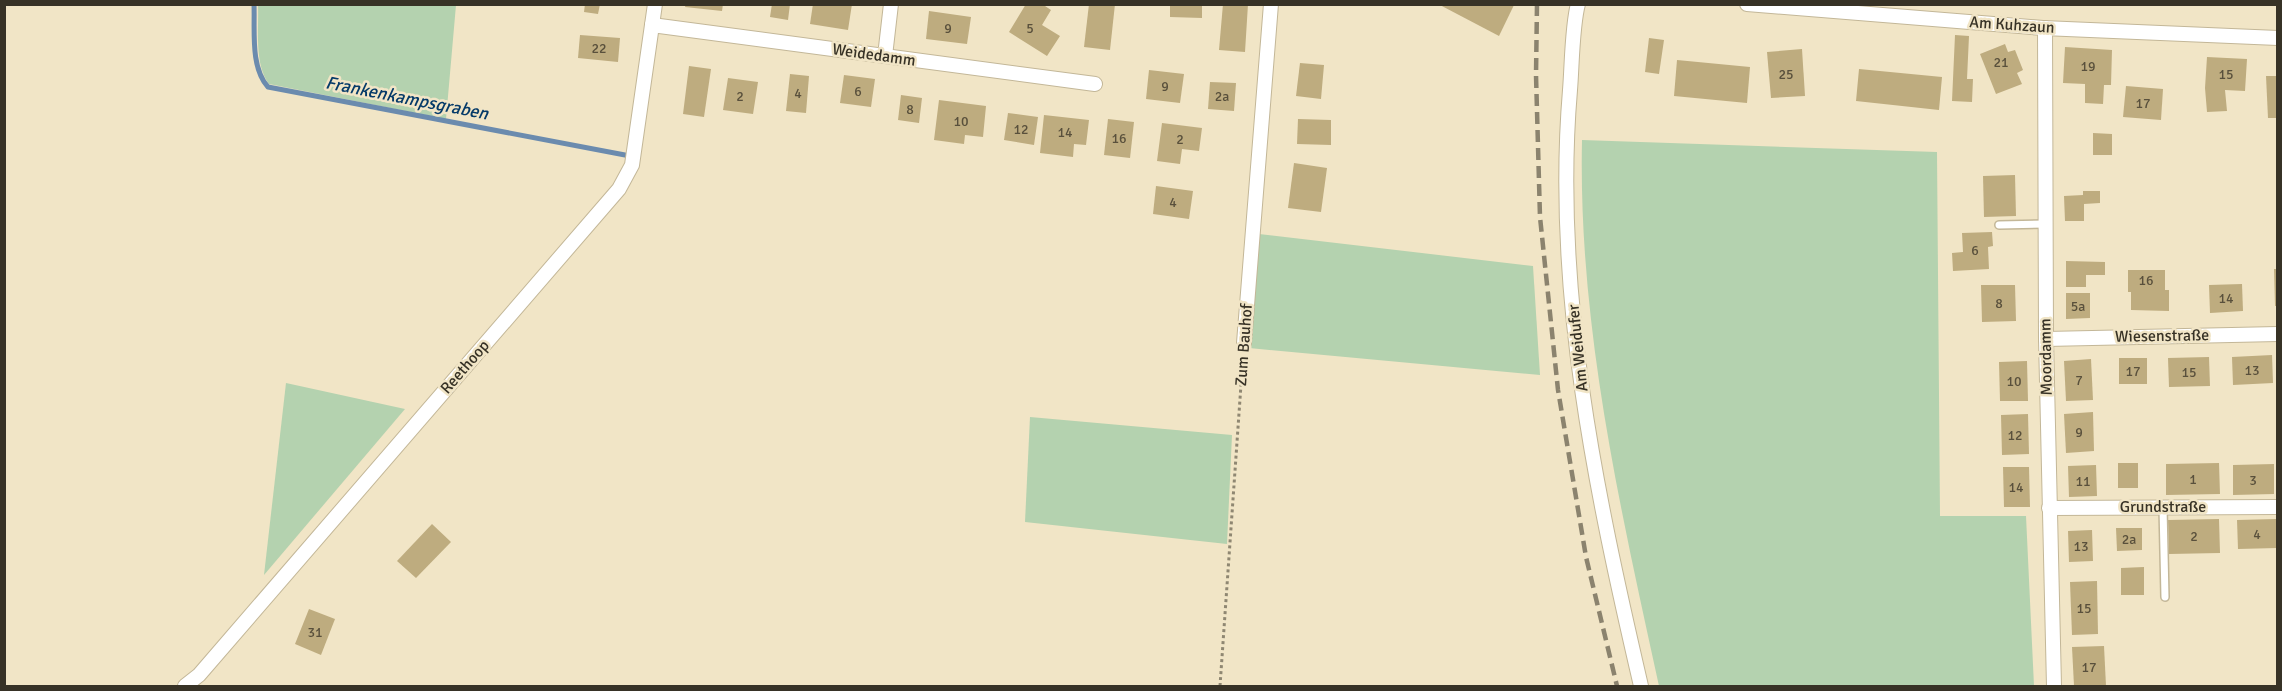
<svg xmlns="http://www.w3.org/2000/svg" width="2282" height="691" viewBox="0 0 2282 691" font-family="Signika,sans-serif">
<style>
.green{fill:#b4d2af}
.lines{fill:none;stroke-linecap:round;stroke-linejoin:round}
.stream{stroke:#6b8bae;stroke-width:5}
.building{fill:#beac7f}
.lane-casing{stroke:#c3b798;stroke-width:10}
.street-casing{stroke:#c3b798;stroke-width:16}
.path{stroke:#8f8772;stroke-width:3;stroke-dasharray:3 3;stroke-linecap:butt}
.lane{stroke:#fff;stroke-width:7}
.street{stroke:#fff;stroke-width:14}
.rail{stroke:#8b836e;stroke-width:4.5;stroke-dasharray:12 6;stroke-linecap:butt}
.labels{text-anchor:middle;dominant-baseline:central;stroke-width:5;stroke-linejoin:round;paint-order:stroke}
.number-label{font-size:14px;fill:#59503c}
.street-label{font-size:16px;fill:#373226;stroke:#f1e5c6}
.water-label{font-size:18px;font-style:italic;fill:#053a68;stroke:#f1e5c6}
</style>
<rect width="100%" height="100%" fill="#f1e5c6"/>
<!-- green -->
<g class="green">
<path d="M258 5H456L446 119 269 84C254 64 259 29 258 5Z"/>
<path d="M1582 140 1937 152 1940 516H2026L2034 686H1659C1620 507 1578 325 1582 140Z"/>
<path d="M1259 234 1533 266 1540 375 1249 348Z"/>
<path d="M286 383 405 409 264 575Z"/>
<path d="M1030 417 1232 435 1227 544 1025 522Z"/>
</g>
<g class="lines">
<!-- stream -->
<path class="stream" d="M254 4C255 30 250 67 268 87L625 155"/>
</g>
<!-- building -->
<g class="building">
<path d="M585 4H600L598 14 584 12Z"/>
<path d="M686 4H723L722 11 685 7Z"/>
<path d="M772 4H790L788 20 770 17Z"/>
<path d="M813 4H852L848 30 810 24Z"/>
<path d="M1026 4H1042L1051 10 1042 25 1060 36 1047 56 1009 32Z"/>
<path d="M1089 4H1115L1110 50 1084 47Z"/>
<path d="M1170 4H1202V18L1170 17Z"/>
<path d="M1223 4H1248L1245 52 1219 50Z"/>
<path d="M1438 4H1512L1514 5 1499 36Z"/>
<path d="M929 11 971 17 967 44 926 39Z"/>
<path d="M580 35 620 38 618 62 578 58Z"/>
<path d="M1955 35 1969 36 1967 79H1973L1972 102 1952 101Z"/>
<path d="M1649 38 1664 40 1659 74 1645 72Z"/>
<path d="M2005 44 2008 52 2015 50 2023 70 2017 73 2022 84 1996 94 1980 54Z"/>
<path d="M2065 47 2112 50 2111 85H2104L2103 104 2085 103V84L2063 83Z"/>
<path d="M1802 49 1805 96 1771 98 1767 52Z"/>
<path d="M2207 57 2247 59 2245 91 2225 90 2227 111 2207 112 2205 88Z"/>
<path d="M1677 60 1750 67 1747 103 1674 96Z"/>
<path d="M1300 63 1324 65 1321 99 1296 96Z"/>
<path d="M689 66 711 69 704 117 683 114Z"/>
<path d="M1859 69 1942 77 1939 110 1856 101Z"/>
<path d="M1149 70 1184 74 1180 103 1146 99Z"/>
<path d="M790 74 809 76 806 113 786 111Z"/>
<path d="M844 75 875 79 871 107 840 103Z"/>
<path d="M2266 76H2278V118H2268Z"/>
<path d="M728 78 758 82 753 114 723 110Z"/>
<path d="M1210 82 1236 83 1234 111 1208 109Z"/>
<path d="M2126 86 2163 89 2161 120 2123 117Z"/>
<path d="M901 95 922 98 919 123 898 120Z"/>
<path d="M939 100 986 106 983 137 965 135 964 144 934 140Z"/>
<path d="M1008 113 1038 117 1034 145 1004 140Z"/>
<path d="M1044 115 1089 120 1086 145 1074 144 1073 157 1040 153Z"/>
<path d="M1108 119 1134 122 1130 158 1104 155Z"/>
<path d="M1298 119 1331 120V145L1297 144Z"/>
<path d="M1162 123 1202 128 1199 151 1182 149 1180 164 1157 161Z"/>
<path d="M2093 133 2112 134V155H2093Z"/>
<path d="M1294 163 1327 168 1321 212 1288 208Z"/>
<path d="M2015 175 2016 216 1984 217 1983 176Z"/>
<path d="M1156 186 1193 191 1189 219 1153 214Z"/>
<path d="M2083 191H2100V203L2084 204V221H2065L2064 196 2083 195Z"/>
<path d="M1992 232 1993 246 1988 247 1989 269 1953 271 1952 253 1963 252 1962 233Z"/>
<path d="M2066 261 2105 262V275H2086V287H2066Z"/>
<path d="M2274 269H2278V306H2275Z"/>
<path d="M2128 270H2165V290H2169V311L2131 310V292H2128Z"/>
<path d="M2242 284 2243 311 2210 313 2209 285Z"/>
<path d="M1981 285H2015L2016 321 1982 322Z"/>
<path d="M2066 293H2090V318L2066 319Z"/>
<path d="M2272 355 2273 383 2233 385 2232 357Z"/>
<path d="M2209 357 2210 386 2169 387 2168 358Z"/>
<rect x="2119" y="358" width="28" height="26"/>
<path d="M2091 359 2093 400 2066 401 2064 361Z"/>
<path d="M2027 361 2028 401H2000L1999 362Z"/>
<path d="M2093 412 2094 451 2066 453 2064 414Z"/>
<path d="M2028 414 2029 454 2002 455 2001 415Z"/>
<rect x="2118" y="463" width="20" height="25"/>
<path d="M2219 463 2220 494 2166 495V464Z"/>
<path d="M2274 464V494L2233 495V465Z"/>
<path d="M2096 465 2097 496 2069 497 2068 466Z"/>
<path d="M2003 467H2029L2030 507H2004Z"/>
<path d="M2219 519 2220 553 2169 554 2168 520Z"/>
<path d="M2276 519 2277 548 2238 549 2237 520Z"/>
<path d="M432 524 451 542 416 578 397 561Z"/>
<path d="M2116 528H2142V550L2117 551Z"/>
<path d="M2092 530 2093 561 2069 562 2068 531Z"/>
<path d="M2144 567V595H2121V568Z"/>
<path d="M2097 581 2098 634 2072 635 2070 582Z"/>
<path d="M309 609 335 619 321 655 295 644Z"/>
<path d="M2104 646 2106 686H2074L2072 647Z"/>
</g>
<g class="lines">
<!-- lane casing -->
<g class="lane-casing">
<g id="lane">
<path d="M1999 225 2046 224"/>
<path d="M2163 507 2165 597"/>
</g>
</g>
<!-- street casing -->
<g class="street-casing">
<g id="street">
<path d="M1578 4C1572 26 1572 66 1570 90 1553 291 1596 492 1641 686"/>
<path d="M1747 4 2043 28 2278 38"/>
<path d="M652 25 1095 84"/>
<path d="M2045 28 2046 339 2054 686"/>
<path d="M885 56 891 4"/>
<path d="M2046 339 2278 334"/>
<path d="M1244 343 1271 4"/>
<path d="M2049 508 2278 507"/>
<path d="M185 686 199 675 619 189 632 165 655 4"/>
</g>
</g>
<!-- path -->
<path class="path" d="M1220 686 1243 356"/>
<!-- lane -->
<use href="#lane" class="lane"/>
<!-- street -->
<use href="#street" class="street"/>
<!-- rail -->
<path class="rail" d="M1537 4 1536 75 1540 217 1558 390 1586 557 1617 686"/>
</g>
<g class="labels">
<!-- number labels -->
<g class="number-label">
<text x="948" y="28">9</text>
<text x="1030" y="28">5</text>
<text x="599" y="48">22</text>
<text x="2001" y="62">21</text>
<text x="2088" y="66">19</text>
<text x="1786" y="74">25</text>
<text x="2226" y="74">15</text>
<text x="1165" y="86">9</text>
<text x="858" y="91">6</text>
<text x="798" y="93">4</text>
<text x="740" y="96">2</text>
<text x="1222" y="96">2a</text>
<text x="2143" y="103">17</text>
<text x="910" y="109">8</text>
<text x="961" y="121">10</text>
<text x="1021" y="129">12</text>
<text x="1065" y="132">14</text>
<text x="1119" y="138">16</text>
<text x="1180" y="139">2</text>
<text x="1173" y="202">4</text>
<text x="1975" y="250">6</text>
<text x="2146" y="280">16</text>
<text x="2226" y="298">14</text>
<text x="1999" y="303">8</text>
<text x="2078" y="306">5a</text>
<text x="2252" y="370">13</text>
<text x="2133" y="371">17</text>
<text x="2189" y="372">15</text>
<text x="2079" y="380">7</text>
<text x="2014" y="381">10</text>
<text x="2079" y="432">9</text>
<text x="2015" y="435">12</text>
<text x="2193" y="479">1</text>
<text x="2253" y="480">3</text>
<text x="2083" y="481">11</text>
<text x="2016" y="487">14</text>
<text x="2257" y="534">4</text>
<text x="2194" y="536">2</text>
<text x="2129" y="539">2a</text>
<text x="2081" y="546">13</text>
<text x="2084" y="608">15</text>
<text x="315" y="632">31</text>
<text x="2089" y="667">17</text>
</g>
<!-- street labels -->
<g class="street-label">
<text transform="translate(2012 25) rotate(4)">Am Kuhzaun</text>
<text transform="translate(874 55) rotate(8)">Weidedamm</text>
<text transform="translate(2162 336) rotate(-1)">Wiesenstraße</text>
<text transform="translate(1244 345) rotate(-86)">Zum Bauhof</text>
<text transform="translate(1578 348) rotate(-96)">Am Weidufer</text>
<text transform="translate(2046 357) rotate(-91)">Moordamm</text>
<text transform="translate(465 367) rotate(-49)">Reethoop</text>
<text x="2163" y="507">Grundstraße</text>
</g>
<!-- water labels -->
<g class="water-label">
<text transform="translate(407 98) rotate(11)">Frankenkampsgraben</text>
</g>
</g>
<!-- border -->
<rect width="2282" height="691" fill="none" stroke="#373226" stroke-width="12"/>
</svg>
